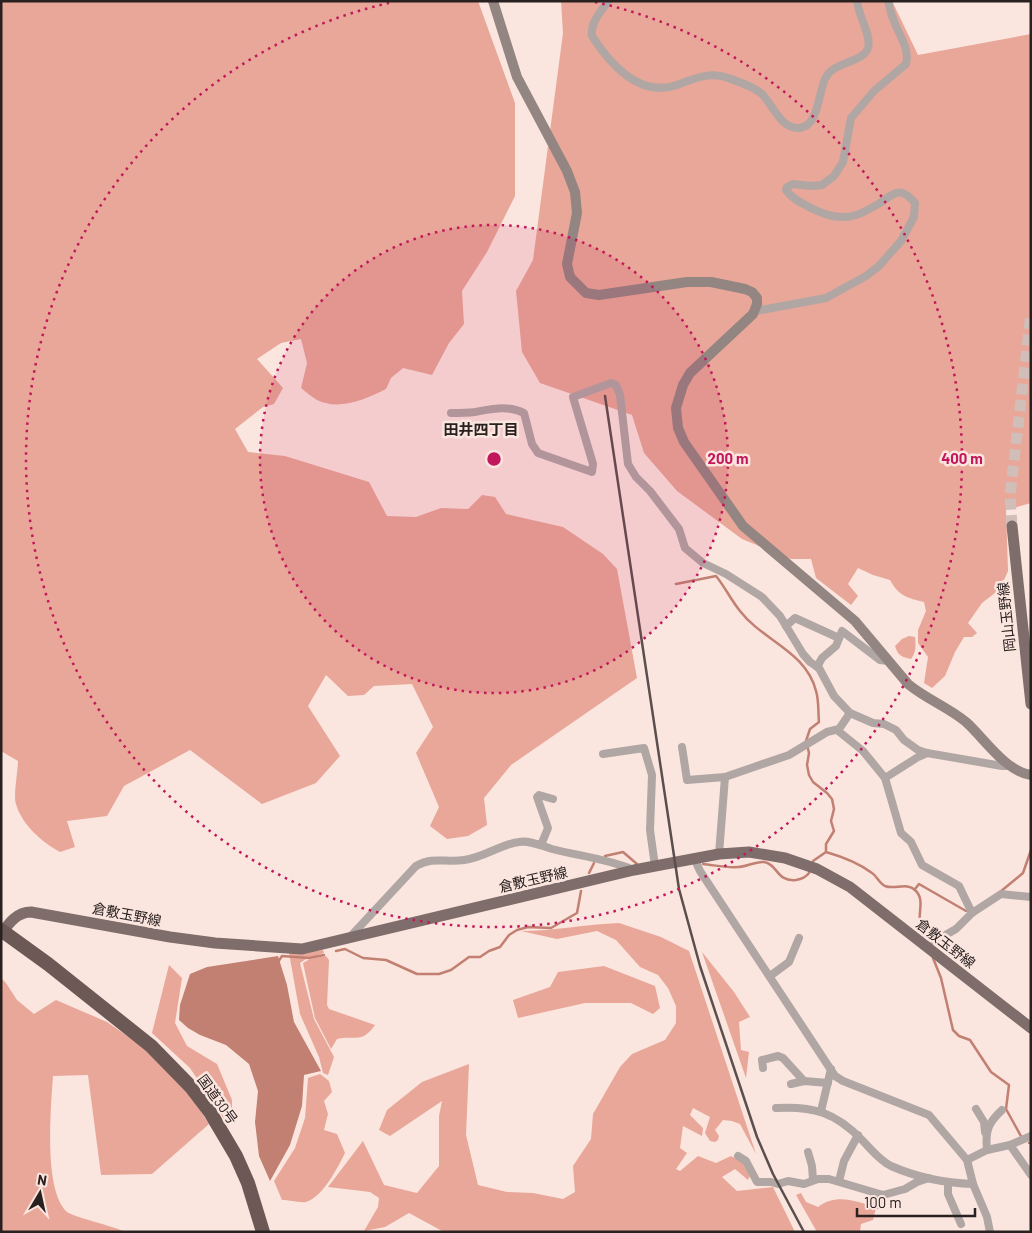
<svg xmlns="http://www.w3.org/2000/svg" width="1032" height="1233" viewBox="0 0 1032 1233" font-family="Barlow,'Noto Sans JP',sans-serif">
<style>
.green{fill:#e8a798}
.water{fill:#c18071}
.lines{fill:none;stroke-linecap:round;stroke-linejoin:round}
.stream{stroke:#c18071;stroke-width:2.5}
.primary-tunnel{stroke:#d1beb9;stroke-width:11;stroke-dasharray:11 5.5;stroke-linecap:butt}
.street{stroke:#b0a6a4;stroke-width:8}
.secondary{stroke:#938582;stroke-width:10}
.primary{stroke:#7e6d6a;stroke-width:11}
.highway{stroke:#6c5955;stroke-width:14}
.rail{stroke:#5a4f4c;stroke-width:2.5}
.ring{fill:none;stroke:#c2185b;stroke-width:2.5;stroke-dasharray:2.5 5}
.labels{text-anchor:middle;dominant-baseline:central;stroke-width:5;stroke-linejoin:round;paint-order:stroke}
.street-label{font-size:14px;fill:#29211f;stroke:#fbe5df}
.neighbourhood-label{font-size:15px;font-weight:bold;fill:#29211f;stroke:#fbe5df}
.centre{fill:#c2185b;stroke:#fbe5df;stroke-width:2.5}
.ring-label{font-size:15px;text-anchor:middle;font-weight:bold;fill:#c2185b;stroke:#fbe5df;stroke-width:5;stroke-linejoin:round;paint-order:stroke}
</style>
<rect width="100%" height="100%" fill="#fbe5df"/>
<!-- green -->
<g class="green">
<path d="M1 1H478L515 103V196L487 252 462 291 464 324 449 343 432 375 403 368 391 378 386 389C366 399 339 411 317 400 312 397 306 392 301 388L307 363 301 339 281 343 257 359 283 388 274 404 263 407 235 429 248 452 285 456 369 482 387 516 416 517 441 508 468 509 482 495 495 497 506 514 563 527 603 554 617 569 637 678 511 765 484 798 487 825 468 836 447 839 430 826 439 807 416 753 433 727 412 684 374 686 364 695 348 696 326 675 308 706 340 756 316 783 262 804 190 750 124 786 107 816 67 821 75 847 60 852C42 842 22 825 16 804 13 796 18 771 18 761L1 751Z"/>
<path d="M561 1H892L918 55 1031 34V503L1006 510 1008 571 1000 589 982 603 968 623 977 633 972 637H964L955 652 945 676 932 688 924 683 928 657 918 643V630L926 611 924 602C907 598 899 596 890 580L873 575 858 568 848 584 858 596 851 605 816 578 811 559H791L742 539 677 491 644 453 632 415 540 383 522 352 516 291 533 260 563 33Z"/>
<path d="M909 636 915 637C916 646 916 652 911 659 902 657 898 656 895 646L902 639Z"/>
<path d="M619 923 661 937 689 951 756 1154 740 1124 732 1121 723 1120 715 1130 719 1136 718 1140 715 1142 710 1141 705 1133 710 1117 693 1108 690 1115 703 1128 702 1136 683 1126 680 1148 687 1153 676 1169 680 1171 698 1156 716 1163 731 1156 743 1163 750 1176 748 1180 735 1169 722 1177 737 1191 773 1187 795 1232H444L409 1213 385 1227 364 1231 378 1207 379 1198 370 1192 328 1187 363 1141 384 1185 417 1193 439 1166V1116L442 1101 390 1136 379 1130 387 1110 422 1082 469 1064 466 1135 478 1185 507 1192 533 1193 563 1199 575 1192 573 1166 591 1139 593 1114 620 1067 632 1054 665 1040 676 1023V1006L668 988 658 975 640 967 616 940 597 931 557 939 521 931C554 931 586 924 619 923Z"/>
<path d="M323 950 324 953 306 959 300 963 314 1019 334 1057 328 1075 323 1073 319 1057 300 1014 289 953Z"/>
<path d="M702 952 734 992 750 1017 739 1022 741 1050 749 1052 746 1078Z"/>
<path d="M326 956 329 960 327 1005 329 1009 375 1025C362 1044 354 1035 337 1039L331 1049 315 1018 303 963 310 959Z"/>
<path d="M169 965 182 978 175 1023 187 1046 217 1064 232 1100V1115L224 1119 190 1068 152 1033Z"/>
<path d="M604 966 655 986 660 1008 653 1014 631 1003H585L518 1018 513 1000 550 987 558 972Z"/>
<path d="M1 978 6 983 17 1000 34 1014 56 1000 107 1022 153 1054 186 1089 209 1124 152 1174 101 1175 88 1075 53 1076C51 1107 43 1190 67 1212 74 1217 113 1226 125 1232H1Z"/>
<path d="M320 1074 329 1081 332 1092 324 1101 328 1114 324 1130 337 1134 345 1153C338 1167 323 1197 306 1202 300 1203 289 1200 282 1200L274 1181 295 1148 305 1118 308 1078Z"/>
<path d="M801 1193 806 1202 818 1207C836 1193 857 1201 876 1208L873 1220 861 1224 860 1232H817L796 1195Z"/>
</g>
<!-- water -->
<path class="water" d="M278 956 287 985 294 1022 321 1071 304 1075 302 1106 290 1145 270 1181 259 1156 255 1122 258 1091 249 1064 226 1045 200 1035 188 1028 179 1020 180 1005 190 974 207 967Z"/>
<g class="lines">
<!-- stream -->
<g class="stream">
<path d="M676 584 716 576C725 587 731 600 740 611 763 641 806 651 816 691 819 700 818 712 819 722L810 729 806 741 809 753 807 765 809 775 813 782 827 793 832 799 834 809 831 821 834 831 826 844V852C840 856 860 864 872 873 877 876 879 883 885 886 894 890 907 882 915 890 925 899 918 912 920 923 920 927 923 933 925 937"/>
<path d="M605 856 623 852 637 864"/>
<path d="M813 861 826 852"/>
<path d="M703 864C714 865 726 868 738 867 746 867 756 861 764 862 778 864 776 882 796 880 802 879 806 877 809 873"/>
<path d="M589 873 594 863"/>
<path d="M915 889 919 884 966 911"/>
<path d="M1000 892 1023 873 1031 850"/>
<path d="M336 951 345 949 363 958 386 960 417 974H439L451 970 469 957H480L489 951 500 947 509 935 517 930 528 927 551 928 577 913 581 891"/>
<path d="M933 958 941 978 953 1030 959 1036 970 1040 991 1072 1009 1085 1006 1109 1022 1138"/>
<path d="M278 962 282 956 309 958 324 955"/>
<path d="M1029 1143 1031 1142"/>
</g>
<!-- primary-tunnel -->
<path class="primary-tunnel" d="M1012 526 1010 496 1031 313"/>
<!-- street -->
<g class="street">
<path d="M608 1C601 11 590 23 592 36 610 64 639 98 677 85 694 79 709 71 728 78 739 82 753 86 762 94 773 105 781 130 800 128 820 125 818 90 826 77 835 61 863 63 868 48 872 36 858 15 857 1"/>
<path d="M756 311 826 298 866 276 879 266 901 241 914 217 915 203C901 186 895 192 880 203 873 207 863 213 856 215 839 220 825 215 811 208 802 203 792 199 786 190L787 187 793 184 811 186 822 185 834 176 843 162 851 118 874 91 906 64C910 48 899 36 894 21 891 15 890 8 888 1"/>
<path d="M451 413C459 413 467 413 475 412 492 409 508 405 524 413L532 444 538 453 592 472 593 464 573 397 611 383 616 385 620 395 628 464 636 477 650 491 679 529 685 548 703 563 726 574 762 597 780 616 803 654 810 662 819 668 834 696 850 713 873 723 884 724 896 730 904 740 918 750 927 753 1002 766H1011"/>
<path d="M786 626 795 618 839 638"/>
<path d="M817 667 822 658 836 646 842 631 880 660 888 661"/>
<path d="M837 730 863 751 885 778 901 833 911 842 922 865 959 886 972 913"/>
<path d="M682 747 687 780 725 777"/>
<path d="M603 754 644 748 652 775 650 830 655 866"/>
<path d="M885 778 918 757 927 753"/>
<path d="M541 845 548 828 537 797 539 795 553 799"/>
<path d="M719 854 725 777 789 755 827 732 839 729 850 713"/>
<path d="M694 858 700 871 835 1076 843 1081 929 1115 967 1160 973 1184 987 1217 990 1232"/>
<path d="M350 937 416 866C433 856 446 863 464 860 483 858 501 844 519 842 530 840 542 846 552 849 579 856 608 859 634 870"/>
<path d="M926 946 956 929 972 913 1001 894 1031 897"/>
<path d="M770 976 789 962 799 938"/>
<path d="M763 1068 762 1060 778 1056 783 1058 804 1081"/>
<path d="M791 1084 804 1081 828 1083"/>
<path d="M776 1108C813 1106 835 1112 862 1140 871 1149 879 1160 891 1166 916 1177 946 1183 973 1184"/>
<path d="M976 1109 984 1122 985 1132"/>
<path d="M821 1111 831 1069"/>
<path d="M1010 1145 1031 1175"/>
<path d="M987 1150C985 1131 988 1123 1002 1110"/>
<path d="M808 1152 812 1166 813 1180"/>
<path d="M738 1156 746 1161 757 1182H771L778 1184 788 1181 804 1184 818 1179H829L883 1195 905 1189 917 1182 929 1178"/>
<path d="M967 1160 987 1150 1010 1145 1031 1136"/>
<path d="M839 1181 844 1161 858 1135"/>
<path d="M948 1182V1194L961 1224"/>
<path d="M877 1205 883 1195"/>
</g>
<!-- secondary -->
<path class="secondary" d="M493 1 517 77 567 171 575 192 577 213 567 264 570 277 586 293 599 295 687 282H711L745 289 752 292 757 298V304L753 314 690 373 683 385 676 408 678 428 684 442 743 526 855 621 908 684C926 699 948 707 966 722 985 739 1005 771 1031 775"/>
<!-- primary -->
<g class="primary">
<path d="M1012 526 1031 704"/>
<path d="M1 934C9 923 17 912 31 912L170 937 215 943 302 949 634 870 719 854 749 852 785 858 817 869 850 887 1031 1028"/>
</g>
<!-- highway -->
<path class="highway" d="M1 930 48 964 151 1046 191 1087 210 1112 236 1156 248 1183 263 1232"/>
<!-- rail -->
<path class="rail" d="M605 396 679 889 700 966 757 1137 773 1174 804 1232"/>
</g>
<!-- distance rings -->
<circle cx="494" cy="459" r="234" fill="#c2185b" fill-opacity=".12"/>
<g class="ring">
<circle cx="494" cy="459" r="234"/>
<path d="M595 2A468 468 0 1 1 393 2"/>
</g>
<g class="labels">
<!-- street labels -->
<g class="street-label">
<text transform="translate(1006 617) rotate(-96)">岡山玉野線</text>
<text transform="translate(533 879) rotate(-13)">倉敷玉野線</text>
<text transform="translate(127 914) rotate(11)">倉敷玉野線</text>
<text transform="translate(946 943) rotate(38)">倉敷玉野線</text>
<text transform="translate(218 1099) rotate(54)">国道30号</text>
</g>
<!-- neighbourhood labels -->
<g class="neighbourhood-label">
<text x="481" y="429">田井四丁目</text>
</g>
</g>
<circle cx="494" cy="459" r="8" class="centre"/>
<g class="ring-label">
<text x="728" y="464">200 m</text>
<text x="962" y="464">400 m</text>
</g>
<!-- border -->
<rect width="1032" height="1233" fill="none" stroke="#29211f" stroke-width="5"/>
<!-- north arrow -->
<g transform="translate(40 1193) rotate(9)" stroke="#fbe5df" stroke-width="4" paint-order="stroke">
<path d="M0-4L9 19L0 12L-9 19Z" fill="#29211f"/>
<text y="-8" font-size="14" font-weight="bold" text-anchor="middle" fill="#29211f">N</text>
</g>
<!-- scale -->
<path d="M857 1208v8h118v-8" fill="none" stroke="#29211f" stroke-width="2.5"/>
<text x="864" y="1208" font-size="15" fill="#29211f" stroke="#fbe5df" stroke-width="4" paint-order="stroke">100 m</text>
</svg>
